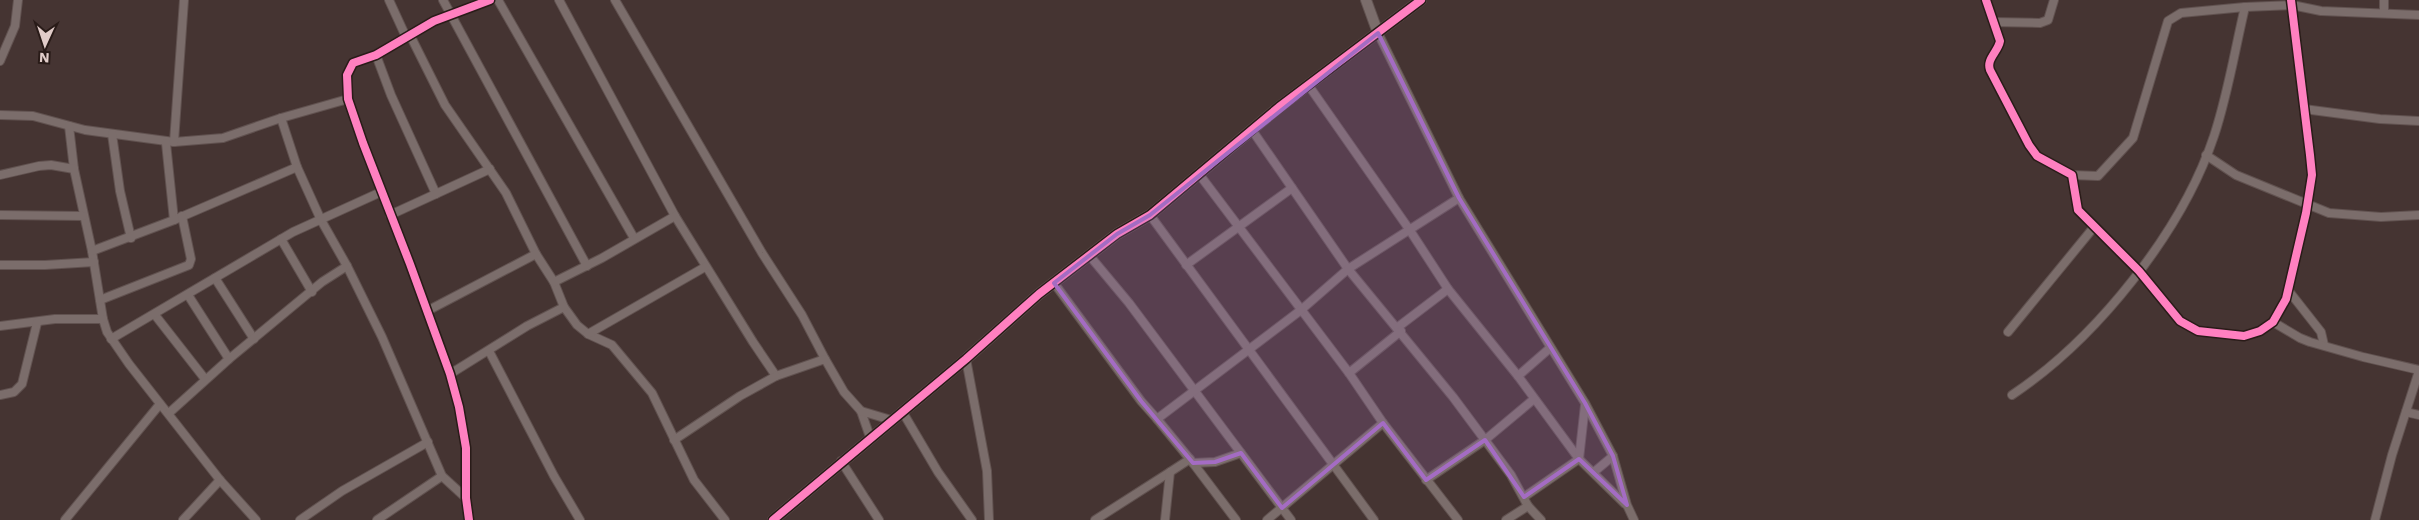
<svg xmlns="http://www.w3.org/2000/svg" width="2419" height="520" viewBox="0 0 2419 520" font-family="'Work Sans',sans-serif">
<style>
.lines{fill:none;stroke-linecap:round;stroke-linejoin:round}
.minor-casing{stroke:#615250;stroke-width:10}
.tertiary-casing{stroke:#615250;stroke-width:12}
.minor{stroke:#7b6d6b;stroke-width:8}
.tertiary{stroke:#7b6d6b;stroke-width:10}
.cycleway-casing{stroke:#291b18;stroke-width:11}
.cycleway{stroke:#ff80c0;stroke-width:8}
.marked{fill:#a46cc3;fill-opacity:0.2;stroke:#a46cc3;stroke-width:4;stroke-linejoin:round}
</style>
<rect width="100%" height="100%" fill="#453432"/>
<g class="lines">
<!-- minor casing -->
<g class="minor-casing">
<g id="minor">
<path d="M389 0 406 37"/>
<path d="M443 0 587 266"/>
<path d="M498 0 634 238"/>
<path d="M559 0 675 216"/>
<path d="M615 0 762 253 802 315 825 359"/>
<path d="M1986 0 2000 41C1998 52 1986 59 1990 70L2029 145 2037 156 2072 175 2078 210 2139 271 2180 321 2198 331 2244 336 2260 331 2273 322 2286 299 2306 213 2312 175 2310 155 2291 0"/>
<path d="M2384 12V0"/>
<path d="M1993 22 2040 23 2048 20 2054 0"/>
<path d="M1378 33 1459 198 1585 403 1613 456 1627 505 1634 520"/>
<path d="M410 35 445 105 506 193 536 254"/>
<path d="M376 55 391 95 436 194"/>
<path d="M0 61 15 26 18 0"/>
<path d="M1309 86 1409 229 1448 289 1518 376 1579 459 1625 504"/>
<path d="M2304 109 2380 119 2419 121"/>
<path d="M0 115 33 116 85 130 174 142 223 138 281 118 348 99"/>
<path d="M281 118 297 167"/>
<path d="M69 126 74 169 92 251 103 319 107 332 129 364 220 480 256 520"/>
<path d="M1252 130 1348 269 1453 397 1511 475 1528 506 1541 520"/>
<path d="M112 134 120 191 131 238"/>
<path d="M174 142 184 0"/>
<path d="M166 143 174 220"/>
<path d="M2206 155 2236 175 2329 213 2381 217 2419 215"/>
<path d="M1199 174 1349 373 1383 423 1458 520"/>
<path d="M0 175 39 166 51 165 74 169"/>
<path d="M2072 175 2098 176 2133 138 2168 21 2181 13 2245 7 2292 5 2321 11 2419 15"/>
<path d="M0 215 83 216"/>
<path d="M390 215 490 169"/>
<path d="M1150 215 1374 520"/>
<path d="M281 239 312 292"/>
<path d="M92 251 174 220 297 167 321 220 347 266 382 337 442 476 466 498"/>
<path d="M1089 255 1129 303 1291 520"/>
<path d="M0 265H45L94 262"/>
<path d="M1186 265 1292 188"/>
<path d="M215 278 254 339"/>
<path d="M554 282 564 307 577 325 588 334 612 345 652 393 694 480 725 520"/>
<path d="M1054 283 1141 401 1157 419 1301 310 1348 269 1459 198"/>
<path d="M2288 290 2321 332 2324 345"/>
<path d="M188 295 229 359"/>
<path d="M100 300 189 265 191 259 182 216"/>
<path d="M427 311 536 254 554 282 602 258 675 216 753 342 776 376 825 359 844 392 861 411 870 437"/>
<path d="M155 315 205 379"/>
<path d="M2273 322 2300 338 2310 342 2363 357 2419 370"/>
<path d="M0 326 55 319H103"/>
<path d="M1398 327 1448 289"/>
<path d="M2008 332 2094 227"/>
<path d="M588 334 705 267"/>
<path d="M111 339 293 232 381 192"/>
<path d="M489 351 554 476 580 520"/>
<path d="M966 359 987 471 989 520"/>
<path d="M1349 373 1401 331"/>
<path d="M450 374 527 326 564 307"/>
<path d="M1518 376 1550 348"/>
<path d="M0 395 14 392 22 384 37 323"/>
<path d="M2012 395C2096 339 2182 232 2214 136 2228 94 2235 49 2245 7"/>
<path d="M861 411 891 420"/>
<path d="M902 411 938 472 972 520"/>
<path d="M2406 412 2419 415"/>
<path d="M169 413 229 359 322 282 347 266"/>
<path d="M1157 419 1193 463 1236 520"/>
<path d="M674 440 740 396 776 376"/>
<path d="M841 461 879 520"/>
<path d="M1193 463 1215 462 1241 453"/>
<path d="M1594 472 1613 456"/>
<path d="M1426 480 1485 440 1534 399"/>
<path d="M1524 497 1579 459 1585 405"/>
<path d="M65 520 160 404"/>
<path d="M183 520 220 480"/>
<path d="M300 520 342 491 428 442"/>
<path d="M377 520 442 476"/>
<path d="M469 520 466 498V448L459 407 450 374 410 264 363 143 348 99 347 75 353 63 376 55 434 21 490 0"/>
<path d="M1095 520 1170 472"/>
<path d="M1165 520 1170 472 1190 459"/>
<path d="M1267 520 1383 423"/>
<path d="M1506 520 1528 506"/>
<path d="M2375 520 2392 455 2419 371"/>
</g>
</g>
<!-- tertiary casing -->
<g class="tertiary-casing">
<g id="tertiary">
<path d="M1366 0 1378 33"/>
<path d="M773 520 966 359 1039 294 1117 234 1150 215 1279 107 1421 0"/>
</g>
</g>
<!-- minor -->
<use href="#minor" class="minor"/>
<!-- tertiary -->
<use href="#tertiary" class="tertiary"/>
<!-- cycleway casing -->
<g class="cycleway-casing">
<g id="cycleway">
<path d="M1986 0 2000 41C1998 52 1986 59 1990 70L2029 145 2037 156 2072 175 2078 210 2139 271 2180 321 2198 331 2244 336 2260 331 2273 322 2286 299 2306 213 2312 175 2310 155 2291 0"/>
<path d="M469 520 466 498V448L459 407 450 374 410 264 363 143 348 99 347 75 353 63 376 55 434 21 490 0"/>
<path d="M773 520 966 359 1039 294 1117 234 1150 215 1279 107 1421 0"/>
</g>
</g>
<!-- cycleway -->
<use href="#cycleway" class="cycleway"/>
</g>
<!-- marked area -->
<path class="marked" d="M1378 33 1459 198 1585 403 1613 456 1627 505 1579 459 1524 497 1485 440 1426 480 1383 423 1282 508 1241 453 1215 462 1193 463 1141 401 1054 283 1117 234 1150 215Z"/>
<!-- north arrow -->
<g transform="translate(45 45) rotate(183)" stroke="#291b18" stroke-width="4" paint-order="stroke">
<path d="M0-4L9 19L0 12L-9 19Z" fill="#e1ccc9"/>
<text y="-8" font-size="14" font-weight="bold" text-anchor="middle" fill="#e1ccc9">N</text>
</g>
</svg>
